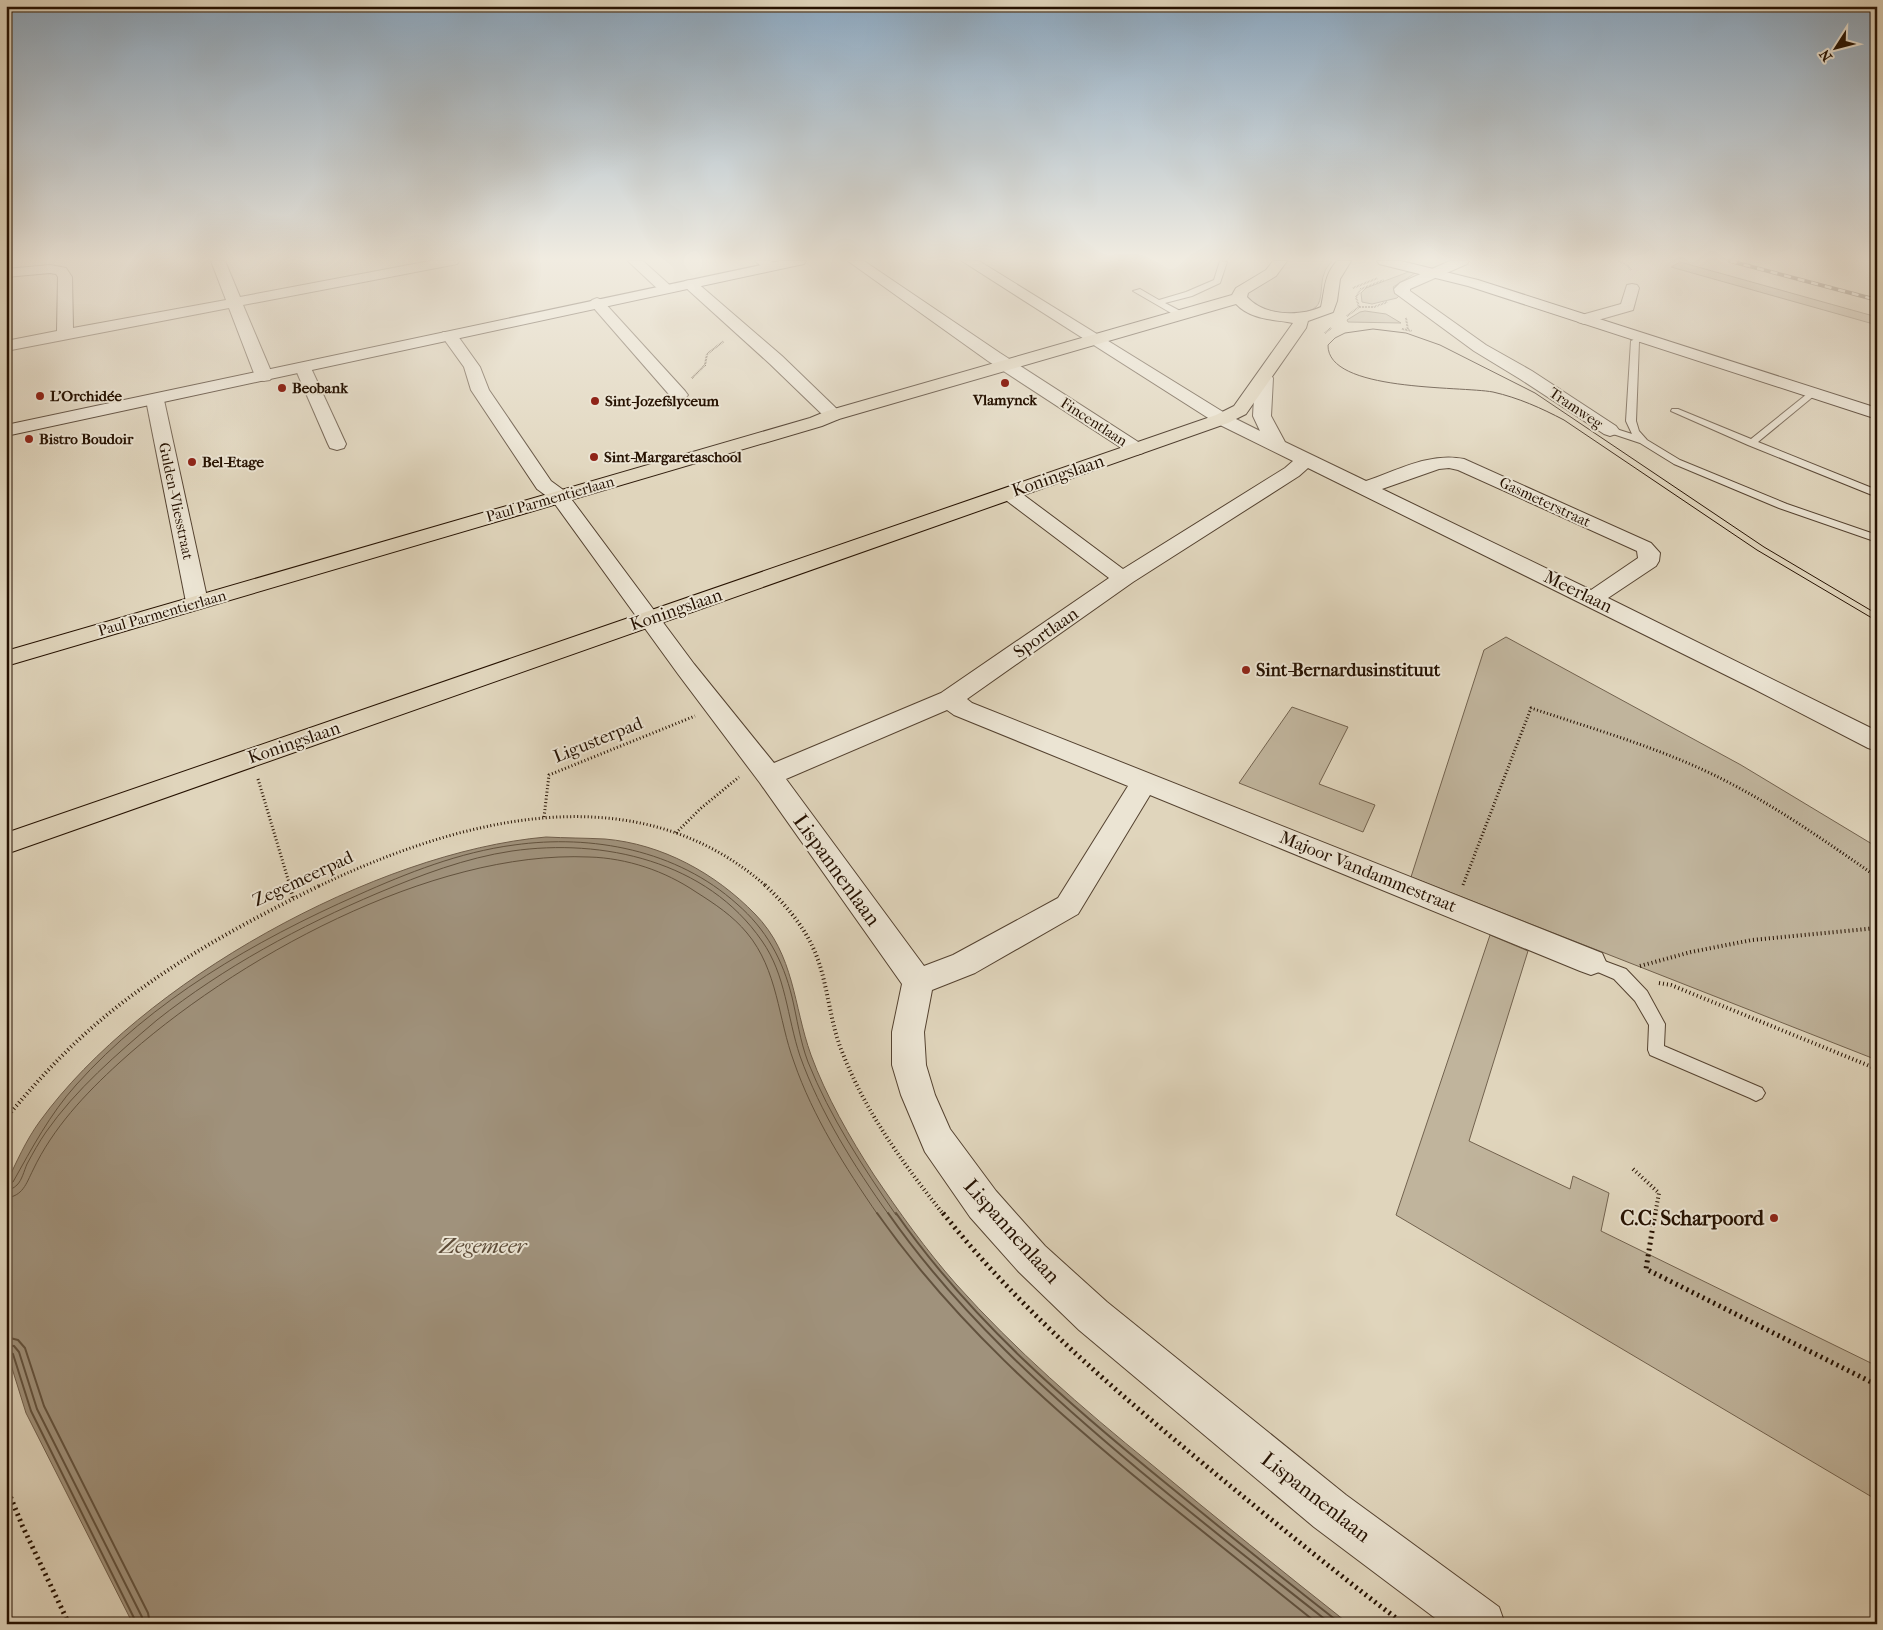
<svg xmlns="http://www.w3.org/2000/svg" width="1883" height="1630" viewBox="0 0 1883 1630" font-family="'IM FELL French Canon',serif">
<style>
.green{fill:#c0b49c;stroke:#72624e}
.water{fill:#a0927c;stroke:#6f5e4b}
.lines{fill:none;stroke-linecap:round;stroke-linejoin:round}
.shore-far1{stroke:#62523e;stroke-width:1}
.shore{stroke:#62523e;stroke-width:2}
.lane-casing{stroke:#544230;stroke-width:2}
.street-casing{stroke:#544230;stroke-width:2}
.secondary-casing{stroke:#251101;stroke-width:2}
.primary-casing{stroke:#251101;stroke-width:2}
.path-far3{stroke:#251101;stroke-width:2;stroke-dasharray:0.5 1;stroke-linecap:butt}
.path-far2{stroke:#251101;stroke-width:3;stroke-dasharray:1 2.5;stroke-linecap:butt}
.path-far1{stroke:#251101;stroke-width:4;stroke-dasharray:1 3;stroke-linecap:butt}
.path{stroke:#251101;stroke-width:5;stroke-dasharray:2 4;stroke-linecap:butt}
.lane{fill:#ebe4d3;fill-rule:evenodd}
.street{fill:#ebe4d3;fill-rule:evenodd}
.secondary{fill:#ebe4d3;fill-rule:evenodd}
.primary{fill:#e0d5bc;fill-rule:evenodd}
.tram{stroke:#251101;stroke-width:1}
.rail-casing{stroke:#251101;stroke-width:4}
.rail{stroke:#ebe4d3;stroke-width:2.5;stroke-dasharray:7;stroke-linecap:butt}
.poi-dot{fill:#8f2418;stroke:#ebe4d3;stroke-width:2}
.labels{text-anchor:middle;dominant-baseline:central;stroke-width:4;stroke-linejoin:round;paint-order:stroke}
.far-poi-label{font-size:15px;font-weight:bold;fill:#251101;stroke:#ebe4d3;text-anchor:start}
.far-street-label{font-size:15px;fill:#251101;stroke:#ebe4d3}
.street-label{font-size:18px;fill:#251101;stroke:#ebe4d3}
.poi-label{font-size:18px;font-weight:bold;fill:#251101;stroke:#ebe4d3;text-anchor:start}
.near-street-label{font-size:21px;fill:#251101;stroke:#ebe4d3}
.near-poi-label{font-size:21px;font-weight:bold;fill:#251101;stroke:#ebe4d3;text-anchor:end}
.near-water-label{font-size:22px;font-style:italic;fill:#5c4b38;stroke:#ebe4d3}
</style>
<rect width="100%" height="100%" fill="#e0d5bc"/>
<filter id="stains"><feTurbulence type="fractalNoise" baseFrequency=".004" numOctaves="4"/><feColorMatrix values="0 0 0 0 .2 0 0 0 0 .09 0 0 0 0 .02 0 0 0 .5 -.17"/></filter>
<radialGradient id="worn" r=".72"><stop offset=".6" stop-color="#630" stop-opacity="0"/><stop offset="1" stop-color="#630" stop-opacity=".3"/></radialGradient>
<!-- green -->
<g class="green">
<path d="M1284 261H1332C1329 265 1325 269 1324 274 1320 283 1323 301 1316 307 1302 319 1253 314 1246 296L1249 291 1281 266Z"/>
<path d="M1680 262 1877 317V325L1671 267Z"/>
<path d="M1411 271 1417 272 1393 287 1399 296 1397 298 1372 304 1362 302 1361 293 1366 288Z"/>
<path d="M1365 311 1386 314 1401 323 1348 322 1347 320 1360 312Z"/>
<path d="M1506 637 1741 765 1877 847V1060L1411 877 1484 650Z"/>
<path d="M1292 707 1348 727 1319 784 1375 805 1363 832 1239 783Z"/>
<path d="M1490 935 1528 951 1469 1141 1570 1189 1573 1176 1609 1193 1601 1231 1877 1366V1500L1396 1215Z"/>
</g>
<!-- water -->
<path class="water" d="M546 837C565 838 585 838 605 839 662 844 715 873 755 914 795 955 793 1005 811 1055 826 1096 850 1138 874 1175 899 1212 926 1250 956 1284 1015 1350 1082 1408 1151 1464 1216 1518 1282 1571 1349 1624H133L26 1413 6 1349V1184C16 1163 26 1140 40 1121 141 982 375 852 546 837Z"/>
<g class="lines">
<!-- shore-far1 -->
<g class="shore-far1">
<path d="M6 1184 13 1182C32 1148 50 1114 76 1085 152 1000 254 941 358 895 407 873 460 852 514 845 592 834 677 850 737 904 766 929 783 960 792 997 797 1018 800 1041 808 1062 830 1117 863 1167 896 1215"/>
<path d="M6 1191C10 1189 13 1189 17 1185 22 1180 24 1171 27 1164 33 1153 39 1142 46 1132 76 1089 117 1054 157 1020 224 967 300 926 378 893 421 875 465 858 512 851 603 838 707 861 762 941 786 975 787 1017 800 1056 820 1112 854 1166 889 1215"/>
<path d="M6 1198C23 1196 26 1184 33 1170 53 1128 85 1094 119 1063 233 959 431 850 589 857 627 858 665 871 696 892 715 904 733 916 747 933 778 970 778 1019 794 1062 813 1117 845 1167 878 1215"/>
</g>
<!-- shore -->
<g class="shore">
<path d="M877 1213C953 1321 1049 1406 1150 1489 1206 1534 1262 1579 1318 1624"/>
<path d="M888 1213C957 1312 1047 1393 1139 1470 1202 1522 1266 1573 1331 1624"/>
<path d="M896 1213C971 1321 1072 1407 1173 1489 1229 1535 1285 1580 1341 1624"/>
<path d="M6 1337 18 1340 25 1348 44 1406 148 1613 150 1624"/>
<path d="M6 1345 14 1346 19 1352 37 1409 142 1617 143 1624"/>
<path d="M6 1351 13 1354 31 1411 137 1624"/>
</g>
<!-- lane casing -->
<g class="lane-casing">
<g id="lane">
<path d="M1220 261 1227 262 1220 283 1192 296 1165 303 1184 313V317H1178L1133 291 1140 289 1159 300 1186 292 1214 280Z"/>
<path d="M1641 336 1645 338 1639 342 1636 421 1639 431 1647 440 1680 460 1787 504 1877 535V542L1779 508 1674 464 1640 443 1607 432 1605 430 1610 427 1632 434 1626 421 1631 341Z"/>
<path d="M1812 390 1816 393 1815 395 1758 442 1877 490V497L1748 445 1671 411 1672 409H1678L1751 439Z"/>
<path d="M1591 956 1626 969 1647 991 1665 1024 1664 1046 1762 1088 1765 1093 1762 1098 1756 1101 1750 1098 1650 1055 1648 1050 1649 1025 1635 1001 1614 979 1586 967 1583 962 1586 957Z"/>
</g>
</g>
<!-- street casing -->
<g class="street-casing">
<g id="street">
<path d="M211 261H225L240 297 430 261H459L457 264 452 265 243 305 273 376 270 380 264 381 258 380 255 376 229 308 6 351V341L57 331 58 277 56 274 50 273 6 277V269L50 265 66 268 72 277 73 328 226 300Z"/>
<path d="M628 261H643L674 289 671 292H661Z"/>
<path d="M755 261H771L778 267 776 270H766Z"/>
<path d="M848 261H864L1000 353 1143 445 1145 449 1143 453 1136 455 1129 453 988 361Z"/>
<path d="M962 261H979L1228 415 1260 431 1253 416 1255 378 1258 374 1264 373 1270 374 1273 378 1271 416 1285 442 1366 481C1398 470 1430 452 1464 459L1651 543 1660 553 1659 561 1656 566 1608 598 1877 731V751L1868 748 1754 689 1308 468 1299 476 1133 582 967 699 972 703 1602 953 1606 962 1602 971 1591 975 1580 971 1150 795 1078 914 975 973 932 990 924 1032 926 1065 935 1095 950 1129 996 1191 1045 1246 1107 1302 1346 1495 1499 1607 1505 1624H1443L1314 1527 1079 1330 1019 1272 970 1217 925 1152 901 1095 892 1065V1032L902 984 760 783 678 674 552 500 537 489 471 390 464 367 441 335 443 332H455L480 367 489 390 551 481 566 492 694 664 774 763 941 693 1109 578 1003 498 1000 494 1003 490 1010 488 1017 490 1123 569 1285 468 1293 461 1216 423ZM1449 468 1458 470 1637 551 1638 558 1591 590 1382 489 1439 469ZM947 710 954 715 1128 786 1058 898 953 955 924 966 786 779Z"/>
<path d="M1450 261H1469L1467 264 1410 289V291L1486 345 1532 371 1616 426 1619 430 1616 434 1610 436 1604 434 1520 379 1474 351 1395 293 1394 289 1400 283Z"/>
<path d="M690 280 695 281 782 356 839 411 842 415 839 419 833 420 827 419 770 364 685 287 683 284 685 281Z"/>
<path d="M1632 284 1637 285 1639 288 1633 310 1584 324 1578 322 1576 319 1578 316 1621 304 1627 285Z"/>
<path d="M597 298 602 300 685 391 688 395 685 399 679 400 673 399 592 306 589 303 592 300Z"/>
<path d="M303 363 309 364 311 368 346 444 344 448 337 450 330 448 328 444 295 368 297 364Z"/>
<path d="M155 395 161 396 164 400 208 602 205 607 197 609 189 607 186 602 146 400 149 396Z"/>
</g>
</g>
<!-- secondary casing -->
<g class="secondary-casing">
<g id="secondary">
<path d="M780 261H806L804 264 799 265 6 436V425Z"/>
<path d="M1377 261H1401L1478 280 1877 408V419L1468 286 1379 264Z"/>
</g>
</g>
<!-- primary casing -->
<g class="primary-casing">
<path id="primary" d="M1273 261H1287L1276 276 1248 293 1247 297C1264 316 1299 317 1321 307 1325 289 1324 275 1337 261H1351L1340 279 1337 301 1333 312 1308 321 1306 328 1246 414 1228 423 6 854V833L1216 415 1234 406 1293 323C1273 319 1251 320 1236 304L839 419 822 426 6 666V651L810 418 827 411 1232 295 1236 288 1266 270Z"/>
</g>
<!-- path-far3 -->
<g class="path-far3">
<path d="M1619 261 1627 265 1631 270"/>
<path d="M1353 288 1378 278"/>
<path d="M1359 307H1374L1387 302"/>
<path d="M1347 316 1359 307 1356 297 1361 289 1384 280"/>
<path d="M1406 318 1408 330"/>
<path d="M1402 329 1412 331"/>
<path d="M1325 333 1331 328"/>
<path d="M692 378 705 365 707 354 724 341"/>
</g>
<!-- path-far2 -->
<g class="path-far2">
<path d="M258 779 290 886"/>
<path d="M544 817 549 775 695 716"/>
<path d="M676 833 700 809 739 777"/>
<path d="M1463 885 1531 708C1593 729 1657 747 1716 776 1773 804 1825 841 1877 877"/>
<path d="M319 886C460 819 635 771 766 886"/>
</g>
<!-- path-far1 -->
<g class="path-far1">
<path d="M289 885 293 898"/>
<path d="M765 885C789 908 810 933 820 966 829 995 831 1026 843 1054 866 1113 905 1166 944 1215"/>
<path d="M1640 966 1691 952 1752 940 1877 928"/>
<path d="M1659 983 1671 985 1877 1069"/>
<path d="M6 1118C27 1093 49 1068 73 1045 144 977 233 928 321 885"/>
<path d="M1633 1169 1659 1193 1655 1215"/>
</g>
<!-- path -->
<g class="path">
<path d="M943 1213C1016 1305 1104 1381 1194 1456 1263 1513 1332 1570 1404 1624"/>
<path d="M1655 1213 1646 1269 1877 1385"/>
<path d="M6 1486 22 1525 69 1624"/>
</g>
<!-- lane -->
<use href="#lane" class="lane"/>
<!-- street -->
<use href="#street" class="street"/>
<!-- secondary -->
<use href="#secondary" class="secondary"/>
<!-- primary -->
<use href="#primary" class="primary"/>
<!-- tram -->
<path class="tram" d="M1877 614 1764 547 1535 393 1440 345 1406 333 1373 329 1345 333 1335 338 1328 345C1327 392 1460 386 1493 392 1519 398 1541 408 1564 420L1757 550 1877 621"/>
<!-- rail casing -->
<g class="rail-casing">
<path id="rail" d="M1730 261 1877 300"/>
</g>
<!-- rail -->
<use href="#rail" class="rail"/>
</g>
<!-- sky -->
<linearGradient id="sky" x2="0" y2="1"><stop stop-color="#8ba6bd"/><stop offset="0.53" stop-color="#f1ece1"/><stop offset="1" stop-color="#f1ece1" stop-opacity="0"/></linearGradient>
<rect width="1883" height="489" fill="url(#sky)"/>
<!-- markers -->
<g class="poi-dot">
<circle cx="1005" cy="383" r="5"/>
<circle cx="282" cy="388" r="5"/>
<circle cx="40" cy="396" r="5"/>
<circle cx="595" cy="401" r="5"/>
<circle cx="29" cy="439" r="5"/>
<circle cx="594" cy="457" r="5"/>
<circle cx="192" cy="462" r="5"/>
<circle cx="1246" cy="670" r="5"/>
<circle cx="1774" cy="1218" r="5"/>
</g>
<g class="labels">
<!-- far-poi labels -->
<g class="far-poi-label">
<text x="292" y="388">Beobank</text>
<text x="50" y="396">L'Orchidée</text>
<text x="1005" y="400" text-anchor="middle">Vlamynck</text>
<text x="605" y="401">Sint-Jozefslyceum</text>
<text x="39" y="439">Bistro Boudoir</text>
<text x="604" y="457">Sint-Margaretaschool</text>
<text x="202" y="462">Bel-Etage</text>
</g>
<!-- far-street labels -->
<g class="far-street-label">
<text transform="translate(1576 408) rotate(34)">Tramweg</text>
<text transform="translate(1094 422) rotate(33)">Fincentlaan</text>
<text transform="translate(550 499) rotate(-16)">Paul Parmentierlaan</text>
<text transform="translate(176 501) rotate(78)">Gulden-Vliesstraat</text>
<text transform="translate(1545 502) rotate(25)">Gasmeterstraat</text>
<text transform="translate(162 613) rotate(-16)">Paul Parmentierlaan</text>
</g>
<!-- street labels -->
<g class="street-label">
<text transform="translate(1058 476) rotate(-19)">Koningslaan</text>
<text transform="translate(1578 592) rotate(26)">Meerlaan</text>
<text transform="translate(676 610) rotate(-19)">Koningslaan</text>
<text transform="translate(1046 633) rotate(-35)">Sportlaan</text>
<text transform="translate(598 740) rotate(-22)">Ligusterpad</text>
<text transform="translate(294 743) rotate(-19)">Koningslaan</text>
<text transform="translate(1368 872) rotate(22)">Majoor Vandammestraat</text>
<text transform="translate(303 879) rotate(-25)">Zegemeerpad</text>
</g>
<!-- poi labels -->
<g class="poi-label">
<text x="1256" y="670">Sint-Bernardusinstituut</text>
</g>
<!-- near-street labels -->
<g class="near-street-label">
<text transform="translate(837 870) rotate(54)">Lispannenlaan</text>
<text transform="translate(1012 1231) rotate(48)">Lispannenlaan</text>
<text transform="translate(1316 1497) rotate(38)">Lispannenlaan</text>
</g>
<!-- near-poi labels -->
<g class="near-poi-label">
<text x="1764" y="1218">C.C. Scharpoord</text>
</g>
<!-- near-water labels -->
<g class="near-water-label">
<text x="483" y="1246">Zegemeer</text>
</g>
</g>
<!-- margin -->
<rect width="1883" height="1630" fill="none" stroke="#e0d5bc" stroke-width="25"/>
<rect x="8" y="8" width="1868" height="1615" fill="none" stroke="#251101" stroke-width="2.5"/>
<rect x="12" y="12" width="1858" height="1605" fill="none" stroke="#251101"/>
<!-- north arrow -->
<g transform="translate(1836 48) rotate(234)" stroke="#ebe4d3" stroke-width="4" paint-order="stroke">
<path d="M0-4L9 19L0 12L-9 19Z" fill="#251101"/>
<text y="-8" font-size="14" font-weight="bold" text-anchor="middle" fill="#251101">N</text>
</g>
<rect width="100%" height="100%" filter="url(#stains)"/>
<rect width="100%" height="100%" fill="url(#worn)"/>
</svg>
